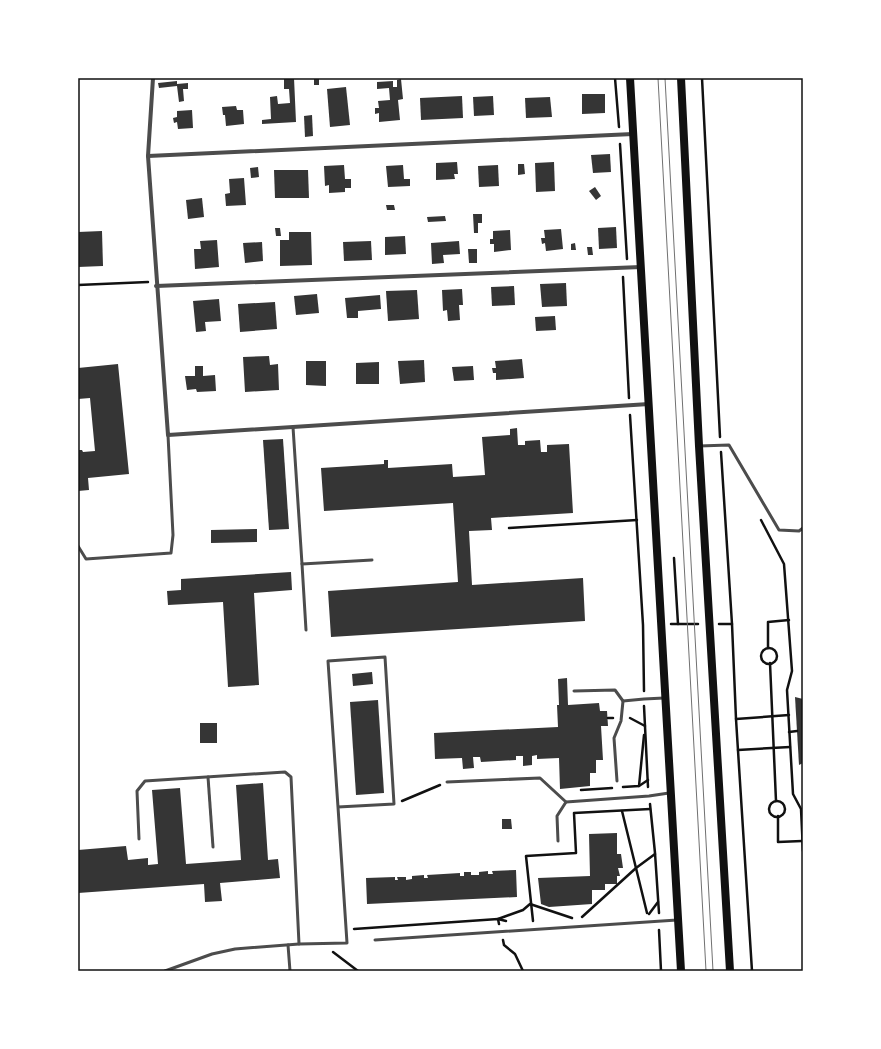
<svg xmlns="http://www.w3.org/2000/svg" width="881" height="1049" viewBox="0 0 881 1049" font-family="'Roboto Serif',serif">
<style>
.building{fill:#353535}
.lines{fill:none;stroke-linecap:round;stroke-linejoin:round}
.path{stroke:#111;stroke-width:2.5}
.service{stroke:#4c4c4c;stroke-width:3}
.minor{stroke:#4c4c4c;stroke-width:4}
.secondary{stroke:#111;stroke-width:8}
.tram{stroke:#707070;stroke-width:1}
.neatline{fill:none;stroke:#111;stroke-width:1.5}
</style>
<rect width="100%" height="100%" fill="#fff"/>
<!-- building -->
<g class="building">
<path d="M284 78H294L296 122 262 124V120L271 119 270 97 277 96 278 104 290 103 289 89H284Z"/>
<rect x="314" y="78" width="5" height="7"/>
<path d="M401 79 403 99 398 100 400 120 379 122V113L375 114V108H379L378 101 390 100 389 88 377 89V82L393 81V87H397V80Z"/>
<path d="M177 81V84L188 83V89H183L184 101 179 102 177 86 159 88 158 83Z"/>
<path d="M346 87 350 125 330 127 327 89Z"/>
<path d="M582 94H605V113L582 114Z"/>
<path d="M462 96 463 118 421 120 420 98Z"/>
<path d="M493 96 494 115 474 116 473 97Z"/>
<path d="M550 97 552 117 526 118 525 98Z"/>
<path d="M236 106 237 110H243L244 124 226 126 225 115H223L222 107Z"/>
<path d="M192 110 193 128 178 129 177 122 174 123 173 118 177 117V111Z"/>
<path d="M312 115 313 136 305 137 304 116Z"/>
<path d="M610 154 611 172 593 173 591 155Z"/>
<path d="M457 162 458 174H454L455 179 436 180V163Z"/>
<path d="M554 162 555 191 536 192 535 163Z"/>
<path d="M518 164H524L525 174 518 175Z"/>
<path d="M344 165 345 179H351V188H345V192L329 193V185L325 186 324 166Z"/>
<path d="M403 165 404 179H410V186L388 187 386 166Z"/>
<path d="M498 165 499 186 479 187 478 166Z"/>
<path d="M258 167 259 177 251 178 250 168Z"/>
<path d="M274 170H308L309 198H275Z"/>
<path d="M244 178 246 205 226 206 225 194 230 193 229 179Z"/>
<path d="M595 187 601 196 596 200 589 191Z"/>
<path d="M202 198 204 217 188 219 186 200Z"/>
<path d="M386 205H394L395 210H387Z"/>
<path d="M473 214H482V223H478V233H474Z"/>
<path d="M445 216 446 221 428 222 427 217Z"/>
<path d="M616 227 617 248 599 249 598 228Z"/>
<path d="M275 228H280L281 236H276Z"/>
<path d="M561 229 563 249 546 251 545 243 542 244 541 238H545L544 230Z"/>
<path d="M510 230 511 250 494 252V244H490V239H493V231Z"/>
<path d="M102 231 103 266 78 267V232Z"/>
<path d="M289 232H311L312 265 280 266V240H289Z"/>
<path d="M405 236 406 254 385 255V237Z"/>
<path d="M217 240 219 267 195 269 194 249H201L200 241Z"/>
<path d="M371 241 372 260 344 261 343 242Z"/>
<path d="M459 241 460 254 443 255 444 263 432 264 431 243Z"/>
<path d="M262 242 263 261 245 263 243 243Z"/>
<path d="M575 243 576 250H571V244Z"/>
<path d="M587 247H592L593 255H588Z"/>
<path d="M468 249H477V263H469Z"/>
<path d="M566 283 567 306 542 307 540 284Z"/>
<path d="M514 286 515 305 492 306 491 287Z"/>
<path d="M462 289 463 305H459L460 320 448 321 447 310 443 311 442 290Z"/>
<path d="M417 290 419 319 388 321 386 291Z"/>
<path d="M317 294 319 313 296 315 294 296Z"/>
<path d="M380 295 381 309 358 311V318H347L345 298Z"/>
<path d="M219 299 221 321 205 322 206 331 196 332 193 301Z"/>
<path d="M275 302 277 329 240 332 238 304Z"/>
<path d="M555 316 556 330 536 331 535 317Z"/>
<path d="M269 356 270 365 278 364 279 390 245 392 243 357Z"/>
<path d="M522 359 524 378 496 380V373H493L492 368H496L495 361Z"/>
<path d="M424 360 425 382 400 384 398 361Z"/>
<path d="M306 361H326V386L306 385Z"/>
<path d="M379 362V384H356V363Z"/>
<path d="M118 364 129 474 88 478 89 490 78 491V450H82L83 452 95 451 90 398 78 399V368Z"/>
<path d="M195 366H203V376L215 375 216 391 197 392 196 389 187 390 185 376H195Z"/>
<path d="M473 366 474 380 454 381 452 367Z"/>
<path d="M517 428 518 445H525V441L540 440 541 452H547V445L569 444 573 513 491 518 492 530 469 531 472 585 583 578 585 621 331 637 328 591 458 582 453 503 324 511 321 468 384 464V460H388V468L452 464 453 477 485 475 482 437 510 435V429Z"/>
<path d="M283 439 289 529 269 530 263 440Z"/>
<path d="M257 529V542L211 543V530Z"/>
<path d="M291 572 292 590 254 593 259 685 228 687 223 602 168 605 167 591 181 590V579Z"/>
<path d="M372 672 373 684 353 686 352 674Z"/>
<path d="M567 678 568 705 599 703 600 711H607L608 726H601L603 760H596V773H590V786L560 789 559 758 537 759V755L532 756V765L523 766V756H516V760L481 762 480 757H473L474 768 463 769 462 758 435 759 434 733 558 727 557 705H559L558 679Z"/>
<path d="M795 697 803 699V763L799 765Z"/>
<path d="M378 700 384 793 356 795 350 702Z"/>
<rect x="200" y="723" width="17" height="20"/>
<path d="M263 783 268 860 278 859 280 878 220 883 222 901 205 902 204 884 78 893V850L126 846 128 860 148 858V865L158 864 152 790 180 788 186 864 241 860 236 785Z"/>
<path d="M502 819H511L512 829H502Z"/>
<path d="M617 833V854H621L623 868H618L620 876H617V884H605V890H592V904L549 907 541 904 538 878 590 876 589 834Z"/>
<path d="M516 870 517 897 367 904 366 878 395 877V880H398L397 877H406V880L412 879V876L424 875V878H428L427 875 460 873V876H464V872H471V875H479V872L488 871V874H493L492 871Z"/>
</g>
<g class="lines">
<!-- path -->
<g class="path">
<path d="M615 78 619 127"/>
<path d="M702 78 720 437"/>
<path d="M620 144 627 259"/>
<path d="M623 277 629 398"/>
<path d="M78 285 148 282"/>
<path d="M630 415 643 625 644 691"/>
<path d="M721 452 732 624 736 719 752 971"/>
<path d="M761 520 784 564 792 671 787 690 793 794 801 809 803 851"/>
<path d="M509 528 637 520"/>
<path d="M674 558 678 624"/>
<path d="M671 624H698"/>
<path d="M719 624H732"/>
<path d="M768 648V622L789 620"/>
<circle cx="769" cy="656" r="8"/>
<path d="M770 663 776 801"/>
<path d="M644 706 648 787"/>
<path d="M608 718H613"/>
<path d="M630 718 645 726"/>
<path d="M736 719 789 715"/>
<path d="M789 732 797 731"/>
<path d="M738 750 790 747"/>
<path d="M639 786 648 780"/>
<path d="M623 787 639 786 644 735"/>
<path d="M581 790 612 788"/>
<path d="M402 801 440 785"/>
<circle cx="777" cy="809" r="8"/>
<path d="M650 804 655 853 659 913"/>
<path d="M622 811 647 913"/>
<path d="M778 816V842L802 841"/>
<path d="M649 914 658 902"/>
<path d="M582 917 636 868 655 854"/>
<path d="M533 921 526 856 576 853 574 813 650 809"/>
<path d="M499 924 498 919 523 910 530 904 572 918"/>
<path d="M354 929 498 919 506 921"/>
<path d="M659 930 661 971"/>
<path d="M503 940 504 945 515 954 523 971"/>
<path d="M333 952 358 971"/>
</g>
<!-- service -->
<g class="service">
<path d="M293 427 302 564 372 560"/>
<path d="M699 446 729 445 779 530 799 531 803 528"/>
<path d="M78 546 86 559 171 553 173 535 168 435"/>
<path d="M302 564 306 630"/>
<path d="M574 691 615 690 623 701 644 699 664 698"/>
<path d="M208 777 213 847"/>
<path d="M617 781 614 738 621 721 623 701"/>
<path d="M447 782 540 778 566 802"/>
<path d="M139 839 137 791 145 781 285 772 291 777 299 944"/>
<path d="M558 841 557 816 566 802 649 796 669 793"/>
<path d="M375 940 677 920"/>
<path d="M288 945 290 971"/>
<path d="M165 971 212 954 235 949 299 944 347 943 338 807 394 804 385 657 328 661 338 807"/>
</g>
<!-- minor -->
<g class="minor">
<path d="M153 78 148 156 168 435 649 404"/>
<path d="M148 156 633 134"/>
<path d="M156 286 641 267"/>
</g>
<!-- secondary -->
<g class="secondary">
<path d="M630 78 681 971"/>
<path d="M681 78 699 446 730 971"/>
</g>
<!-- tram -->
<g class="tram">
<path d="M658 78 706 971"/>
<path d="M665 78 713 971"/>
</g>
</g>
<!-- border -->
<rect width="881" height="1049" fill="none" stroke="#ffffff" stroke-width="158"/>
<rect x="79" y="79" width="723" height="891" class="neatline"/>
</svg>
